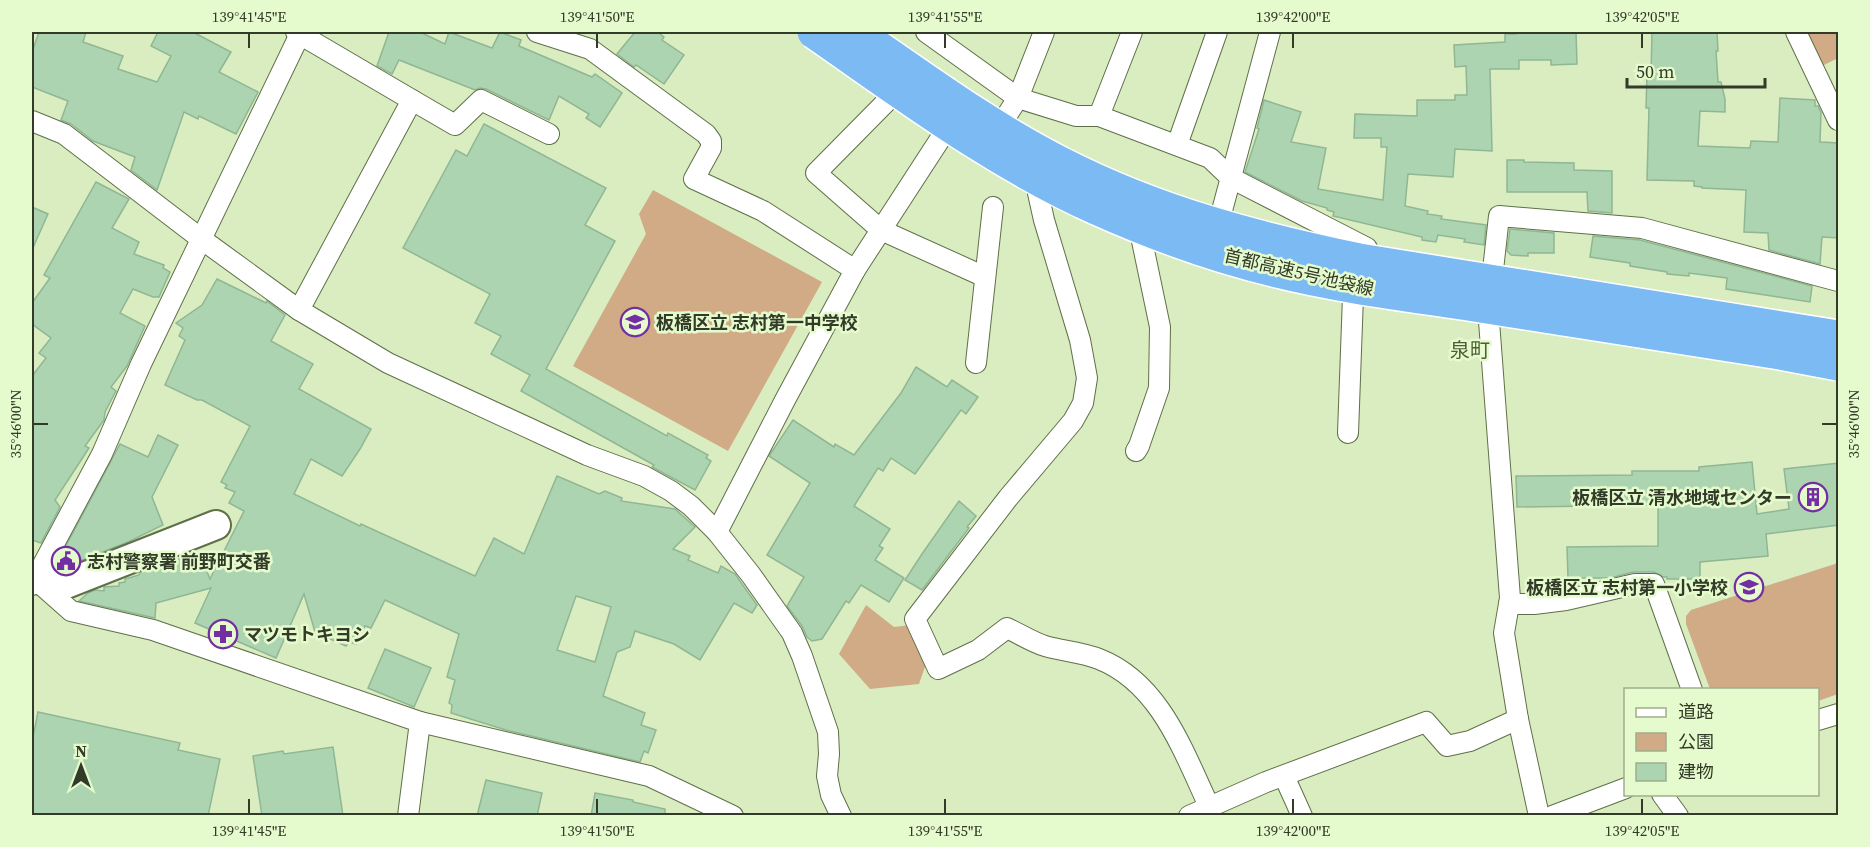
<svg xmlns="http://www.w3.org/2000/svg" width="1870" height="847" viewBox="0 0 1870 847" font-family="'Source Serif 4','Noto Sans JP',serif">
<style>
.green{fill:#d0ab85}
.building{fill:#add4b1;stroke:#90b693;stroke-width:1.5;fill-rule:evenodd}
.lines{fill:none;stroke-linecap:round;stroke-linejoin:round}
.street-casing{stroke:#5f7048;stroke-width:22}
.secondary-casing{stroke:#5f7048;stroke-width:32}
.street{stroke:#fff;stroke-width:20}
.secondary{stroke:#fff;stroke-width:28}
.highway-bridge-casing{stroke:#fff;stroke-width:36;stroke-linecap:butt}
.highway-bridge{stroke:#7cbaf3;stroke-width:33}
.ticks{fill:none;stroke:#323a28;stroke-width:2}
.labels{text-anchor:middle;dominant-baseline:central;stroke-width:5;stroke-linejoin:round;paint-order:stroke}
.street-label{font-size:18px;fill:#323a28;stroke:#e6fbcd}
.poi-label{font-size:18px;font-weight:bold;fill:#323a28;stroke:#e6fbcd;text-anchor:start}
.neighbourhood-label{font-size:20px;fill:#4d5e36;stroke:#e6fbcd}
.neatline{fill:none;stroke:#323a28;stroke-width:2}
.ticks-label{font-size:15px;text-anchor:middle;fill:#323a28}
</style>
<rect width="100%" height="100%" fill="#d9edc0"/>
<!-- green -->
<g class="green">
<path d="M1796 32H1838V58L1814 70Z"/>
<path d="M653 190 822 282 728 451 573 366 646 234 639 214Z"/>
<path d="M1838 563V694L1818 701V690L1710 689 1686 624V616L1691 610Z"/>
<path d="M866 605 894 627 911 625 927 661 919 684 870 689 839 654Z"/>
</g>
<!-- building -->
<g class="building">
<path d="M39 32H86L83 42 123 56 118 69 157 82 171 56 151 46 158 32H193L231 52 219 72 258 92 236 134 199 116 198 119 184 112 157 190 131 170 135 157 93 141 71 124 61 120 68 101 32 87V52Z"/>
<path d="M389 32H420L445 44 449 32 492 48 500 32 521 40 519 46 592 77 595 74 622 93 600 127 586 118 589 114 559 96 549 120 486 89 480 88 475 90 399 60 392 74 377 66Z"/>
<path d="M635 32H657L664 37 662 40 684 55 664 84 636 65 634 67 617 54Z"/>
<path d="M1516 32H1576L1577 64 1551 65V60H1519V69H1490L1492 151 1455 149 1453 177 1408 174 1405 206 1428 211 1427 214 1442 216 1441 219 1486 225 1484 245 1464 242 1465 239 1438 235 1436 242 1422 240V237L1333 216 1334 212 1327 210V208L1302 201 1245 172 1259 129 1257 128 1264 100 1301 112 1291 142 1326 148 1318 189 1383 200 1387 147H1381V138H1354L1355 114 1417 116V100H1455V95H1467L1466 66 1455 67 1454 45 1505 42V34H1516Z"/>
<path d="M1652 32H1717L1718 51H1716L1718 82H1721L1725 99V112L1700 111 1698 146 1750 148 1751 141 1778 142 1780 98 1815 100V106H1818L1821 113 1820 142 1839 143V238L1822 237 1820 264 1769 250 1768 233 1744 232 1746 190 1702 188V187L1694 186V181L1647 180 1649 108H1646L1647 73H1651Z"/>
<path d="M484 124 606 188 585 225 615 241 546 369 667 436 668 433 708 455 706 458 711 461 695 490 652 467 654 465 521 391 530 375 491 354 501 336 475 323 490 294 403 248 456 150 467 156Z"/>
<path d="M1507 160H1524V162L1574 163V170L1612 171V213L1588 211 1587 192H1507Z"/>
<path d="M96 182 129 199 112 228 139 242 134 254 164 265 163 268 170 272 159 297H153L133 289 120 313 145 326 127 366 111 387 116 391 105 412 104 420 85 446 89 448 55 500 60 507 41 543 32 540V376L46 358 39 353 51 338 32 324V303L50 278 44 275Z"/>
<path d="M32 207 48 214 32 250Z"/>
<path d="M1510 229 1554 233V253H1528V256L1511 255 1507 251Z"/>
<path d="M1593 236 1640 240 1812 286 1810 302 1726 289 1727 278 1689 273V276L1667 274V272L1630 266V263L1590 257Z"/>
<path d="M217 279 266 303 267 301 285 315 271 341 313 364 299 389 371 429 360 449 342 476 311 459 294 494 360 526 361 524 475 576 494 538 524 554 557 476 599 494 605 491 622 498 621 501 675 509 695 527 673 549 690 556 688 560 718 573 721 566 735 574 757 605 752 613 734 603 700 660 674 644 635 631 630 647 617 652 603 696 645 713 641 725 656 730 648 753 644 751 640 762 506 730 451 713 452 705 449 703 455 680 447 677 459 634 385 600 371 628 365 626 356 644 349 642 346 646 315 632 304 594 276 658 195 623 211 588 156 603 155 618 79 601 88 593 95 590 104 591V587L119 586V583L125 582V579L139 575 140 572 199 552 210 579 244 511 229 503 235 492 225 488 227 485 221 482 250 426 202 400H197L165 385 185 340 179 336 183 328 176 323 202 305ZM576 596 611 607 595 662 557 650Z"/>
<path d="M916 367 947 387 952 380 978 397 966 414 961 410 915 474 891 458 883 471 878 468 854 506 890 529 879 546 883 548 875 560 904 578 889 602 861 585 849 603 846 601 822 639 812 641 807 637 802 626 787 606 804 577 767 555 810 483 769 456 793 420 834 447 835 444 854 455 901 393Z"/>
<path d="M158 435 178 445 152 497 163 525 128 542 65 567 59 559 120 444 148 457Z"/>
<path d="M1752 462 1757 514 1789 509 1784 469 1839 463V525L1766 534 1768 556 1700 562V579H1667V577H1663L1654 572H1633L1610 578H1568L1567 547 1658 546V505L1517 507 1516 476 1632 475V471H1699V467Z"/>
<path d="M959 501 976 516 967 527 969 528 922 590 905 580 922 554Z"/>
<path d="M385 649 431 668 414 707 368 688Z"/>
<path d="M38 712 180 743 178 750 220 759 208 816H32V742Z"/>
<path d="M333 747 343 816H262L253 756 283 751 284 754Z"/>
<path d="M486 780 542 793 537 816H477Z"/>
<path d="M595 793 633 800V802L665 809V816H591Z"/>
</g>
<g class="lines">
<!-- street casing -->
<g class="street-casing">
<g id="street">
<path d="M296 32 412 100"/>
<path d="M537 32 590 49 706 134 711 141V148L694 179 763 211 855 270"/>
<path d="M926 32 1018 98 1005 118"/>
<path d="M1044 32 1018 98 1076 116H1099L1210 158 1231 178 1367 248"/>
<path d="M1796 32 1838 120"/>
<path d="M892 96 816 173 881 230 985 277"/>
<path d="M1099 116 1132 32"/>
<path d="M32 121 64 134 200 238 299 310 388 363 587 455 644 476 671 491 691 506 717 532 751 575 792 633 802 656 828 732 829 754 827 776 831 795 841 816"/>
<path d="M1177 145 1217 32"/>
<path d="M1038 193 1044 220 1080 340 1087 378 1083 403 1073 421 1008 498 915 619 938 669 978 650 1007 628C1020 634 1032 642 1045 646 1062 651 1082 652 1099 659 1160 683 1183 751 1209 806"/>
<path d="M1220 218 1270 32"/>
<path d="M299 310 412 100 455 125 481 100 549 134"/>
<path d="M976 363 993 207"/>
<path d="M1348 433 1353 296"/>
<path d="M1136 451 1139 446 1159 388 1160 327 1142 241"/>
<path d="M717 532 785 400 855 270 944 133"/>
<path d="M36 580 71 611 153 630 420 722 649 776 733 816"/>
<path d="M32 585 102 454 141 364 301 32"/>
<path d="M1509 604H1534L1566 600 1635 584H1654L1692 690"/>
<path d="M1818 720 1838 714"/>
<path d="M1284 776 1302 816"/>
<path d="M1662 794 1678 816"/>
<path d="M408 816 420 722"/>
<path d="M1189 816 1266 782 1426 722 1447 746 1470 741 1518 719"/>
<path d="M1539 816 1518 719 1504 633 1510 598 1487 295 1493 270 1499 216 1642 228 1838 281"/>
<path d="M1552 816 1626 788"/>
</g>
</g>
<!-- secondary casing -->
<g class="secondary-casing">
<path id="secondary" d="M32 574 36 579 66 584 216 525"/>
</g>
<!-- street -->
<use href="#street" class="street"/>
<!-- secondary -->
<use href="#secondary" class="secondary"/>
<!-- highway-bridge casing -->
<g class="highway-bridge-casing">
<g id="highway-bridge">
<path d="M814 32C905 95 994 162 1096 208 1154 234 1215 256 1277 271 1346 288 1417 296 1487 307 1585 322 1683 338 1780 353L1838 364"/>
<path d="M856 32C923 78 989 127 1062 164 1158 213 1255 238 1359 260L1838 337"/>
</g>
</g>
<!-- highway-bridge -->
<use href="#highway-bridge" class="highway-bridge"/>
</g>
<!-- ticks -->
<path class="ticks" d="M249 33V48M597 33V48M945 33V48M1293 33V48M1642 33V48M33 424H48M1822 424H1837M249 799V814M597 799V814M945 799V814M1293 799V814M1642 799V814"/>
<!-- icons -->
<defs>
<g id="school-ring" transform="scale(1.5)"><circle r="9.5" fill="#e6fbcd" stroke="#722ea2" stroke-width="1.5"/><path d="M0-5L7-2L0 1L-7-2ZM-4 1L0 2.5L4 1V4Q0 6-4 4Z" fill="#722ea2"/></g>
<g id="building-ring" transform="scale(1.5)"><circle r="9.5" fill="#e6fbcd" stroke="#722ea2" stroke-width="1.5"/><path d="M-4-6H4V6H1V3H-1V6H-4ZM-2.5-4.3h1.7v1.8h-1.7ZM.8-4.3h1.7v1.8H.8ZM-2.5-1h1.7V.8h-1.7ZM.8-1h1.7V.8H.8Z" fill="#722ea2"/></g>
<g id="civic-ring" transform="scale(1.5)"><circle r="9.5" fill="#e6fbcd" stroke="#722ea2" stroke-width="1.5"/><path d="M-.6-6.5H3V-4.5H.6V-3L4-1V1h2V6H-6V1h2V-1L-.6-3ZM-1.2 2.5V6h2.4V2.5Z" fill="#722ea2"/></g>
<g id="pharmacy-ring" transform="scale(1.5)"><circle r="9.5" fill="#e6fbcd" stroke="#722ea2" stroke-width="1.5"/><path d="M-2-6h4v4h4v4h-4v4h-4v-4h-4v-4h4Z" fill="#722ea2"/></g>
</defs>
<g fill-rule="evenodd">
<use href="#school-ring" x="635" y="322"/>
<use href="#building-ring" x="1813" y="497"/>
<use href="#civic-ring" x="66" y="561"/>
<use href="#school-ring" x="1749" y="587"/>
<use href="#pharmacy-ring" x="223" y="634"/>
</g>
<g class="labels">
<!-- street labels -->
<g class="street-label">
<text transform="translate(1299 272) rotate(13)">首都高速5号池袋線</text>
</g>
<!-- poi labels -->
<g class="poi-label">
<text x="656" y="322">板橋区立 志村第一中学校</text>
<text x="1792" y="497" text-anchor="end">板橋区立 清水地域センター</text>
<text x="87" y="561">志村警察署 前野町交番</text>
<text x="1728" y="587" text-anchor="end">板橋区立 志村第一小学校</text>
<text x="244" y="634">マツモトキヨシ</text>
</g>
<!-- neighbourhood labels -->
<g class="neighbourhood-label">
<text x="1470" y="350">泉町</text>
</g>
</g>
<!-- border -->
<rect width="1870" height="847" fill="none" stroke="#e6fbcd" stroke-width="66"/>
<!-- legend -->
<rect x="1624" y="688" width="195" height="108" fill="#e6fbcd" stroke="#9eae8b" stroke-width="1.5"/>
<rect x="1636" y="708" width="30" height="9" fill="#ffffff" stroke="#9eae8b" stroke-width="1.5"/>
<text x="1678" y="718" font-size="18" fill="#323a28">道路</text>
<rect x="1636" y="733" width="30" height="18" fill="#d0ab85" stroke="#9eae8b" stroke-width="1.5"/>
<text x="1678" y="748" font-size="18" fill="#323a28">公園</text>
<rect x="1636" y="763" width="30" height="18" fill="#add4b1" stroke="#9eae8b" stroke-width="1.5"/>
<text x="1678" y="778" font-size="18" fill="#323a28">建物</text>
<!-- north arrow -->
<g transform="translate(81 766)" stroke="#e6fbcd" stroke-width="4.5" paint-order="stroke">
<path d="M0-4.5L10 22L0 15L-10 22Z" fill="#323a28"/>
<text y="-9" font-size="16" font-weight="bold" text-anchor="middle" fill="#323a28">N</text>
</g>
<!-- scale -->
<path d="M1627 78v9h138v-9" fill="none" stroke="#323a28" stroke-width="3"/>
<text x="1636" y="78" font-size="18" fill="#323a28" stroke="#e6fbcd" stroke-width="4.5" paint-order="stroke">50 m</text>
<rect x="33" y="33" width="1804" height="781" class="neatline"/>
<g class="ticks-label">
<text x="249" y="22">139°41'45"E</text>
<text x="597" y="22">139°41'50"E</text>
<text x="945" y="22">139°41'55"E</text>
<text x="1293" y="22">139°42'00"E</text>
<text x="1642" y="22">139°42'05"E</text>
<text transform="translate(16 424) rotate(-90)" y="5">35°46'00"N</text>
<text transform="translate(1854 424) rotate(-90)" y="5">35°46'00"N</text>
<text x="249" y="836">139°41'45"E</text>
<text x="597" y="836">139°41'50"E</text>
<text x="945" y="836">139°41'55"E</text>
<text x="1293" y="836">139°42'00"E</text>
<text x="1642" y="836">139°42'05"E</text>
</g>
</svg>
